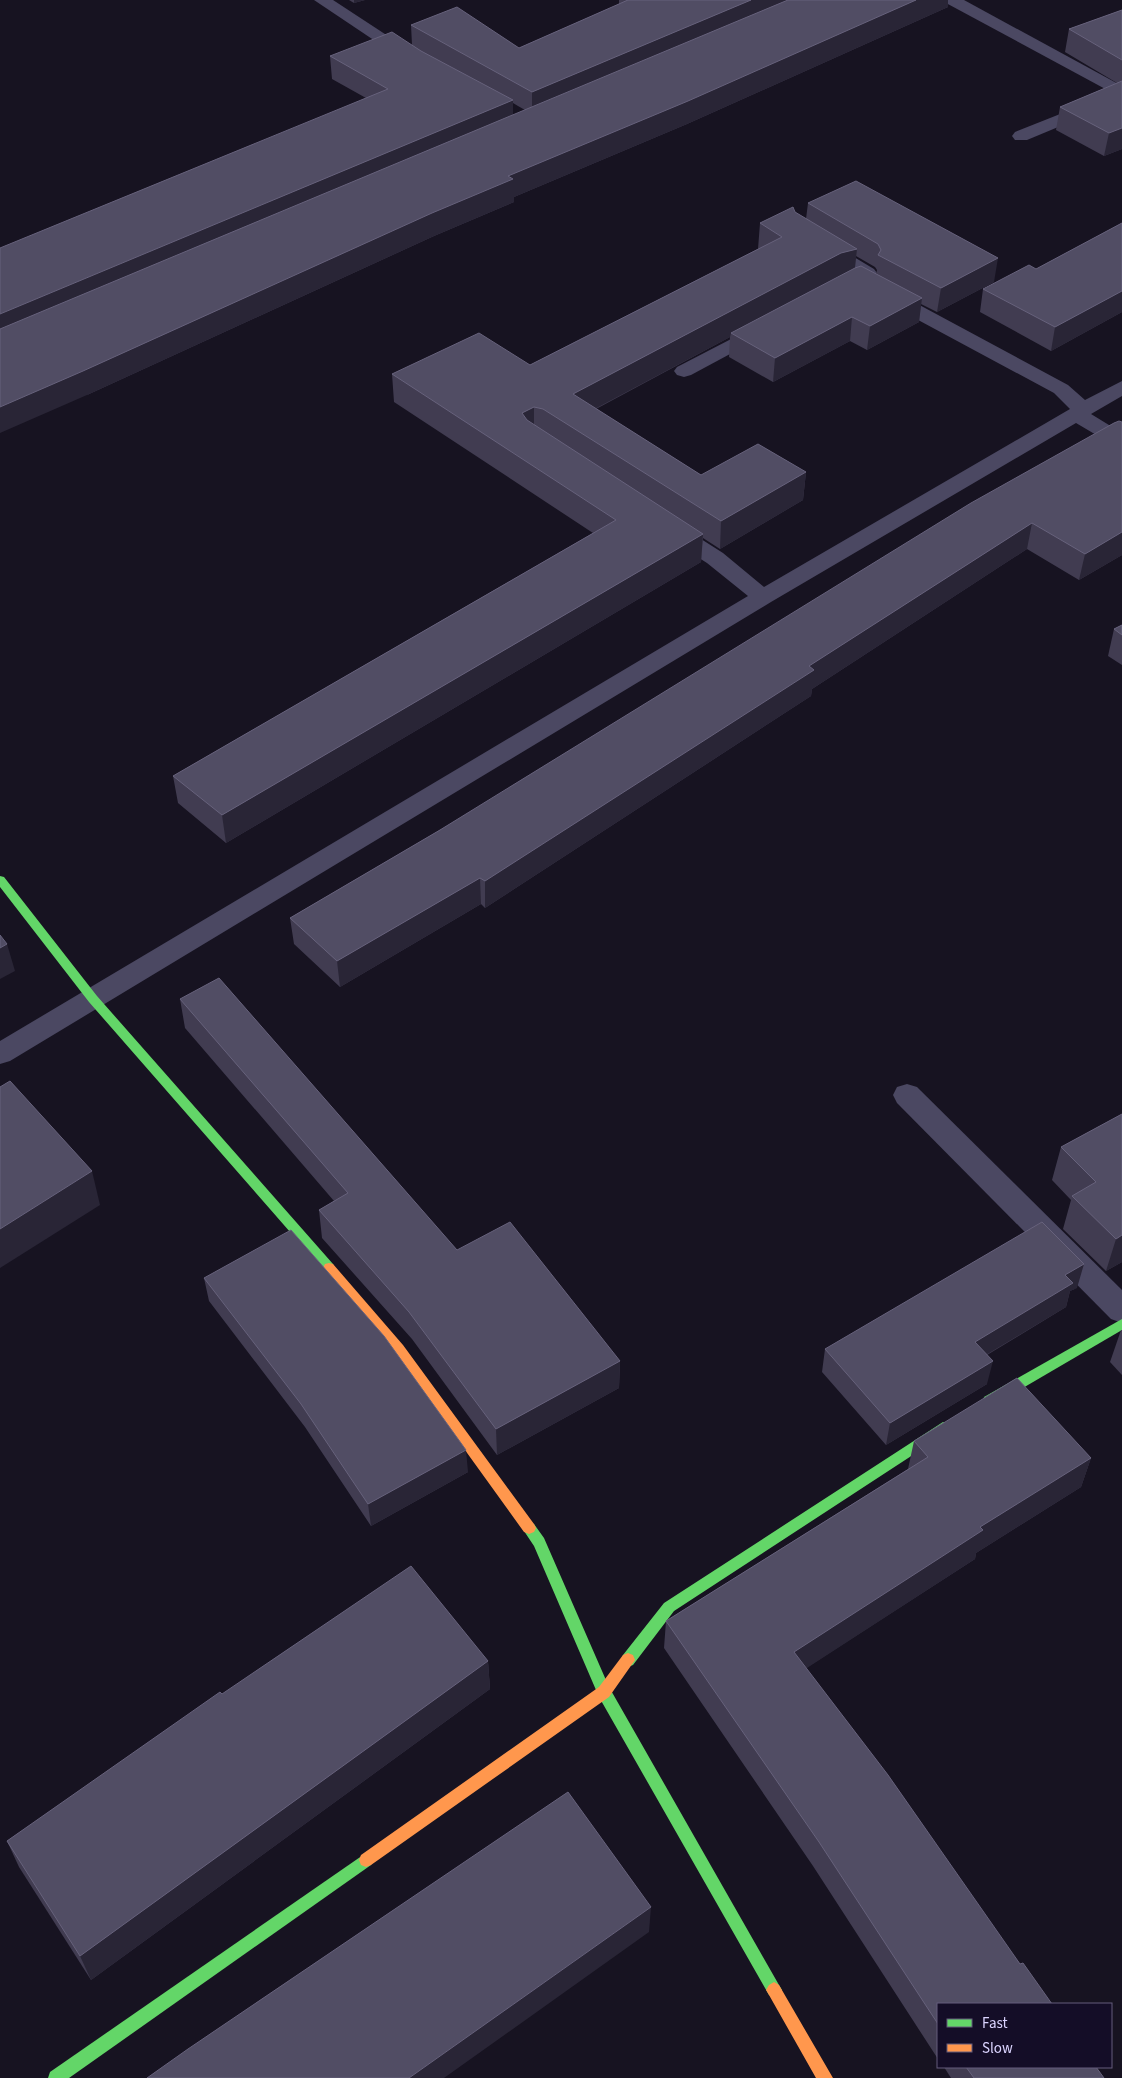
<svg xmlns="http://www.w3.org/2000/svg" width="1122" height="2078" viewBox="0 0 1122 2078" font-family="'Source Sans 3',sans-serif">
<style>
.lines{fill:none;stroke-linecap:round;stroke-linejoin:round}
.street{fill:#4b4862;fill-rule:evenodd}
.fast{fill:#63d668;fill-rule:evenodd}
.slow{fill:#ff974d;fill-rule:evenodd}
.wall{fill:#413c51;fill-rule:evenodd}
.shaded-wall{fill:#292536}
.building{fill:#514d64;stroke:#67627c}
</style>
<rect width="100%" height="100%" fill="#171321"/>
<g class="lines">
<!-- street -->
<g class="street">
<path d="M314 0H333L420 57 417 61H405Z"/>
<path d="M944 0H964L1122 86V98L946 3Z"/>
<path d="M1093 101 1099 102 1102 106 1099 110 1027 140H1015L1012 136 1015 132Z"/>
<path d="M822 240 829 242 874 269 877 273 873 280 1068 385 1085 400 1122 381V396L1091 414 1122 433V448L1115 446 1076 423 771 602 10 1061 0 1064V1041L748 596 707 563 663 535 660 530 663 525 671 523 679 525 723 553 764 587 1070 409 1054 393 855 286 852 282 856 275 815 250 812 246 815 242Z"/>
<path d="M762 323 769 325 772 329 769 333 691 375 684 377 677 375 674 371 677 367Z"/>
<path d="M907 1084 917 1087 1122 1290V1323L1111 1319 897 1103 893 1095 897 1087Z"/>
</g>
<!-- fast -->
<g class="fast">
<path d="M0 876 4 877 97 996 333 1264 335 1268 333 1272 329 1273 325 1272 89 1002 0 887Z"/>
<path d="M1122 1319V1330L994 1405 989 1407 984 1405 983 1401 984 1397Z"/>
<path d="M943 1422 948 1424 949 1428 948 1432 674 1611 633 1665 628 1667 623 1665 621 1660 623 1655 664 1603Z"/>
<path d="M529 1522 534 1524 544 1538 609 1687 779 1985 782 1990 779 1995 774 1998 769 1995 599 1697 534 1546 522 1528 524 1524Z"/>
<path d="M366 1853 371 1855 373 1860 371 1865 69 2078H48L50 2072Z"/>
</g>
<!-- slow -->
<g class="slow">
<path d="M329 1263 333 1264 403 1345 534 1524 536 1528 534 1532 529 1534 524 1532 395 1353 325 1272 323 1268 325 1264Z"/>
<path d="M628 1653 633 1655 635 1660 609 1697 371 1865 366 1867 361 1865 359 1860 361 1855 599 1687 623 1655Z"/>
<path d="M774 1982 779 1985 833 2078H816L769 1995 766 1990 769 1985Z"/>
</g>
</g>
<!-- wall -->
<g class="wall">
<path d="M349 0H365L354 3Z"/>
<path d="M619 0H948V7L687 124 514 197V202L434 236 87 395 366 98 332 79 330 56 412 45 411 25 519 48 619 4ZM513 103 518 106 525 110 513 115Z"/>
<path d="M1122 10V149L1104 156 1056 130 1060 107 1117 83 1065 52 1069 29Z"/>
<path d="M808 203 994 282 937 312 921 304 919 322 867 350 850 341 773 382 729 357 730 337 596 409 701 475 806 472 803 500 720 549 703 538 701 562 226 843 178 803 173 776 593 533 394 402 392 374 530 365 758 249 760 223 795 212 806 219ZM856 256 875 267 877 270 876 274 855 268Z"/>
<path d="M1122 223V312L1051 351 980 312 983 289 1036 269Z"/>
<path d="M1122 422V555L1079 580 1027 549 812 689 811 696 485 908 481 904 340 987 294 944 290 918 440 830Z"/>
<path d="M1122 625V665L1108 656 1114 629Z"/>
<path d="M180 999 457 1250 620 1361 619 1388 497 1455 412 1339 322 1238 319 1210 334 1201 185 1028Z"/>
<path d="M1122 1114V1262L1106 1271 1063 1229 1071 1200 1052 1180 1061 1147Z"/>
<path d="M204 1278 468 1472 371 1526 305 1427 209 1301Z"/>
<path d="M1077 1288 1070 1291 1066 1307 987 1355V1384L886 1445 822 1372 825 1349Z"/>
<path d="M1121 1330H1122V1375L1110 1362Z"/>
<path d="M914 1441 1091 1458 1081 1487 976 1553 975 1559 806 1668 1020 1964 938 2004V2059L813 1866 664 1648 666 1621 908 1469Z"/>
<path d="M488 1661 490 1689 91 1980 19 1867 7 1841 222 1694Z"/>
<path d="M944 2067H1096L1104 2078H951Z"/>
</g>
<!-- shaded-wall -->
<g class="shaded-wall">
<path d="M354 0H365L354 3Z"/>
<path d="M751 0H802L532 114V92Z"/>
<path d="M916 0H948V7L687 124 514 197V202L434 236 87 395 0 433V407L508 176Z"/>
<path d="M513 100V123L0 340V314Z"/>
<path d="M1122 128V149L1104 156 1109 133Z"/>
<path d="M857 249 854 276 731 333 730 337 572 421 573 394 841 253Z"/>
<path d="M998 258 994 282 937 312 941 288Z"/>
<path d="M1122 291V312L1051 351 1055 327Z"/>
<path d="M922 298 919 322 867 350 870 326Z"/>
<path d="M852 317 850 341 773 382 775 358Z"/>
<path d="M534 407V434L522 413Z"/>
<path d="M806 472 803 500 720 549 721 521Z"/>
<path d="M1032 523 1027 549 812 689 811 696 485 908V881L809 666Z"/>
<path d="M1122 532V555L1079 580 1085 554Z"/>
<path d="M703 534 701 562 226 843 222 815Z"/>
<path d="M480 878 481 904 340 987 337 961Z"/>
<path d="M7 944 15 971 0 979V948Z"/>
<path d="M92 1171 100 1205 0 1268V1229Z"/>
<path d="M1122 1235V1262L1106 1271 1116 1239Z"/>
<path d="M1084 1264 1077 1288 1070 1291 1066 1307 969 1365 975 1342 1065 1275Z"/>
<path d="M620 1361 619 1388 497 1455 496 1429Z"/>
<path d="M993 1361 987 1384 886 1445 890 1423Z"/>
<path d="M466 1450 468 1472 371 1526 368 1504Z"/>
<path d="M1091 1458 1081 1487 976 1553 975 1559 790 1679 794 1652 980 1527Z"/>
<path d="M488 1661 490 1689 91 1980 80 1956Z"/>
<path d="M651 1907 649 1932 444 2078H409Z"/>
</g>
<!-- building -->
<g class="building">
<path d="M628 0H751L532 92 411 25 457 7 519 48Z"/>
<path d="M788 0H916L688 101 508 176 513 179 432 213 83 371 0 407V329Z"/>
<path d="M1122 10V60L1069 29Z"/>
<path d="M392 32 421 51 513 100 0 314V248L388 89 330 56Z"/>
<path d="M1122 81V128L1109 133 1060 107Z"/>
<path d="M856 181 998 258 941 288 878 255 881 250 878 244 808 203Z"/>
<path d="M793 207 795 212 857 249 841 253 573 394 701 475 758 444 806 472 721 521 543 409 534 407 522 413 527 420 703 534 222 815 173 776 616 520 392 374 479 333 530 365 782 237 760 223Z"/>
<path d="M1122 223V291L1055 327 983 289 1029 265 1036 269Z"/>
<path d="M861 266 922 298 870 326 852 317 775 358 731 333 855 268Z"/>
<path d="M1119 421 1122 422V532L1085 554 1032 523 809 666 814 670 485 881 480 878 337 961 290 918 440 830 971 503 1114 423Z"/>
<path d="M1122 625V635L1114 629Z"/>
<path d="M0 935 7 944 0 948Z"/>
<path d="M219 978 457 1250 510 1222 620 1361 496 1429 409 1312 319 1210 348 1193 180 999Z"/>
<path d="M10 1081 92 1171 0 1229V1087Z"/>
<path d="M1122 1114V1235L1116 1239 1072 1196 1096 1182 1061 1147Z"/>
<path d="M1042 1222 1084 1264 1065 1275 1073 1283 975 1342 993 1361 890 1423 825 1349Z"/>
<path d="M291 1230 384 1336 466 1450 368 1504 301 1404 204 1278Z"/>
<path d="M1017 1378 1091 1458 980 1527 983 1530 794 1652 888 1775 1020 1964 1023 1963 1052 2004H938V2024L819 1842 666 1621 928 1457 914 1441Z"/>
<path d="M411 1566 488 1661 80 1956 7 1841 220 1692 222 1694Z"/>
<path d="M568 1792 651 1907 409 2078H147L188 2049Z"/>
<path d="M966 2067H1096L1104 2078H974Z"/>
</g>
<!-- legend -->
<rect x="937" y="2003" width="175" height="65" fill="#140d27" stroke="#645d7d"/>
<rect x="947" y="2019" width="25" height="8" fill="#63d668" stroke="#645d7d"/>
<text x="982" y="2028" font-size="15" fill="#dbd4ff">Fast</text>
<rect x="947" y="2044" width="25" height="8" fill="#ff974d" stroke="#645d7d"/>
<text x="982" y="2053" font-size="15" fill="#dbd4ff">Slow</text>
</svg>
